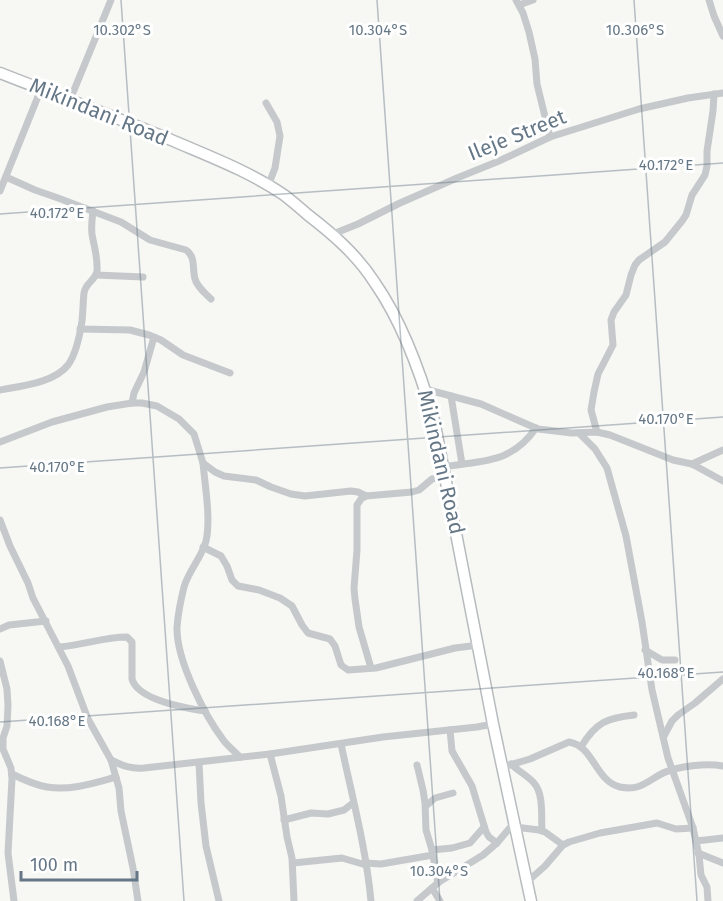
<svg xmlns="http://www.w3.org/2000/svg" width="723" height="901" viewBox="0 0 723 901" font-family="'Fira Sans',sans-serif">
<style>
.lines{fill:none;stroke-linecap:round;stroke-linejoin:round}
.trunk-casing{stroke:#b7bbbe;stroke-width:13}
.minor{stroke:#c5c9cc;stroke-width:7}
.trunk{stroke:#fff;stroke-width:10}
.ticks{fill:none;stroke:#657786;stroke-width:1.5;stroke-opacity:0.45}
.labels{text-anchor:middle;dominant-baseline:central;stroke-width:6;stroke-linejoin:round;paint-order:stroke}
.street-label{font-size:21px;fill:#657786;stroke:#fff}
.ticks-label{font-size:15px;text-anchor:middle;fill:#657786;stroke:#fff;stroke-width:6;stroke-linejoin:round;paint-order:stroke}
</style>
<rect width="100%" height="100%" fill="#f7f7f4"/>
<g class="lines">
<!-- trunk casing -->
<g class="trunk-casing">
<path id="trunk" d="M0 73C56 95 113 116 169 139 208 156 249 171 284 195 292 201 300 208 308 215 334 235 357 255 375 283 402 322 421 374 434 420L493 724 531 901"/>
</g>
<!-- minor -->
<g class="minor">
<path d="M516 0 523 13 529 32 535 59 537 84 550 137"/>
<path d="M709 0 714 16 723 36"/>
<path d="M519 5 533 0"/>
<path d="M70 100 111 0"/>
<path d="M266 103 277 122 280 136 275 168 268 186"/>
<path d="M6 177 35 190 58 198 121 222 150 240 186 250C196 257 192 268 195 279 197 287 205 293 211 299"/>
<path d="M0 191 41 89"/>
<path d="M333 234 358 224 400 203 457 178 499 161 550 137 639 109 688 98 723 93"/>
<path d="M96 275 143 277"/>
<path d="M80 329 130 330 149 335 161 340 183 355 230 373"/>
<path d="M425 389 481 404 538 429 572 433 597 432 610 435 673 460 692 464 723 481"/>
<path d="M0 390C21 386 54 383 68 365 76 354 80 334 82 321 83 312 83 302 84 293 85 283 96 280 97 271 98 257 94 247 92 234 91 226 92 219 93 211"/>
<path d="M451 396 462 464"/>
<path d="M132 403 134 393 144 372 154 337"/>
<path d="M597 432 591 410 594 392 598 374 613 345 611 320 614 312 626 295 631 275 635 265 639 260 665 242 682 221 686 215 692 195 705 175 707 166V151L713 111 714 94"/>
<path d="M579 433 595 449 607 468 626 536 642 622 652 690 668 758 693 828 699 855 701 875 707 887 708 901"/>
<path d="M0 442 52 422 107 407 132 403H142L157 406 179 419 194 434 203 463 215 472 224 476 256 480 271 487 291 494 305 496 351 491 358 492 366 496"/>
<path d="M203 463C205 486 211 519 206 541 202 557 189 570 184 587 181 599 178 614 177 627 176 660 205 716 224 741 229 747 235 752 240 757"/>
<path d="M692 464 723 450"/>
<path d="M444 467C483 460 511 464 536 428"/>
<path d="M0 520 10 546 28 583 33 598 68 666 88 719 111 760 119 788 121 811 133 868 138 901"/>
<path d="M203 547 221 556 227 566 232 580 238 586 259 590 280 598 292 606 302 625 308 633 330 639 335 646 341 665 348 670 376 668 455 648 479 645"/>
<path d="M0 629 9 625 46 621"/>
<path d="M59 647C83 645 104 637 127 637L132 642V679C138 700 185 708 205 711"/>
<path d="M645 650 662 660H675"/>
<path d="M0 661 7 689 8 706 7 726 3 738V749L11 768 12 779 8 853 14 901"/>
<path d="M371 668 359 627 355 599 354 588 357 550V505L361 499 366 496 412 492 419 490 432 479 446 477"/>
<path d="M450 730 452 751 472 786 486 832 489 837 497 843"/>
<path d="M664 736 672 721 678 715 695 703 723 679"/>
<path d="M341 744C352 796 366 848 371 901"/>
<path d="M581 747C596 722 607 718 634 715"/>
<path d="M270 754 281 796 287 837 292 858 294 901"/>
<path d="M111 760C123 766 131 769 144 768L270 754 383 737 477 727 493 724"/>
<path d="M199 763 201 803 206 846 219 901"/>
<path d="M511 764C518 771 528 776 534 783 544 794 541 817 542 831"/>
<path d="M417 765 423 790 425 803 426 830 432 850 438 883"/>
<path d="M503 767 530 759 569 742C594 746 595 781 620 787 641 791 647 781 663 773 678 766 707 763 723 766"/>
<path d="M12 774C22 779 35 785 47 787 70 791 94 783 116 777"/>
<path d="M426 806 435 798 453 793"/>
<path d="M284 820 311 813 328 814 344 810 353 803"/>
<path d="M515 827 539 830 545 832 563 845"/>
<path d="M696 841 723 838"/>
<path d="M432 850 452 848 470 843 484 827"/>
<path d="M698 853 723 863"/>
<path d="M293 863 342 858 366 865"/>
<path d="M365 863 381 864 433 855"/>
<path d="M527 882 545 866 563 845 569 842 600 833 657 823 676 829 693 828"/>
<path d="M432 888 440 901"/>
<path d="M417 901 439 882 483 855 497 843 514 823"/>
</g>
<!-- trunk -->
<use href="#trunk" class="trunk"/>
</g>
<!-- ticks -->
<path class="ticks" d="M121 0 184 901M377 0 440 901M634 0 697 901M0 214 723 163M0 468 723 417M0 722 723 672"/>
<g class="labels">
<!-- street labels -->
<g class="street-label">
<text transform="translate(99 112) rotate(22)">Mikindani Road</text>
<text transform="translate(517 135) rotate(-22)">Ileje Street</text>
<text transform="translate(441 462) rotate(77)">Mikindani Road</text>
</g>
</g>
<g class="ticks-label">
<text x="122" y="35">10.302°S</text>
<text x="378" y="35">10.304°S</text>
<text x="635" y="35">10.306°S</text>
<text x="666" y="170">40.172°E</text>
<text x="57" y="218">40.172°E</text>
<text x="666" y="424">40.170°E</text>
<text x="57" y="472">40.170°E</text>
<text x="666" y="678">40.168°E</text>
<text x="57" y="726">40.168°E</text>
<text x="439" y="876">10.304°S</text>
</g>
<!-- scale -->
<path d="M21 871v9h116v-9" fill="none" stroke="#657786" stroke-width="3"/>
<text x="30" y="871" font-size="18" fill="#657786" stroke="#ffffff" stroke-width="4.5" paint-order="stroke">100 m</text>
</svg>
